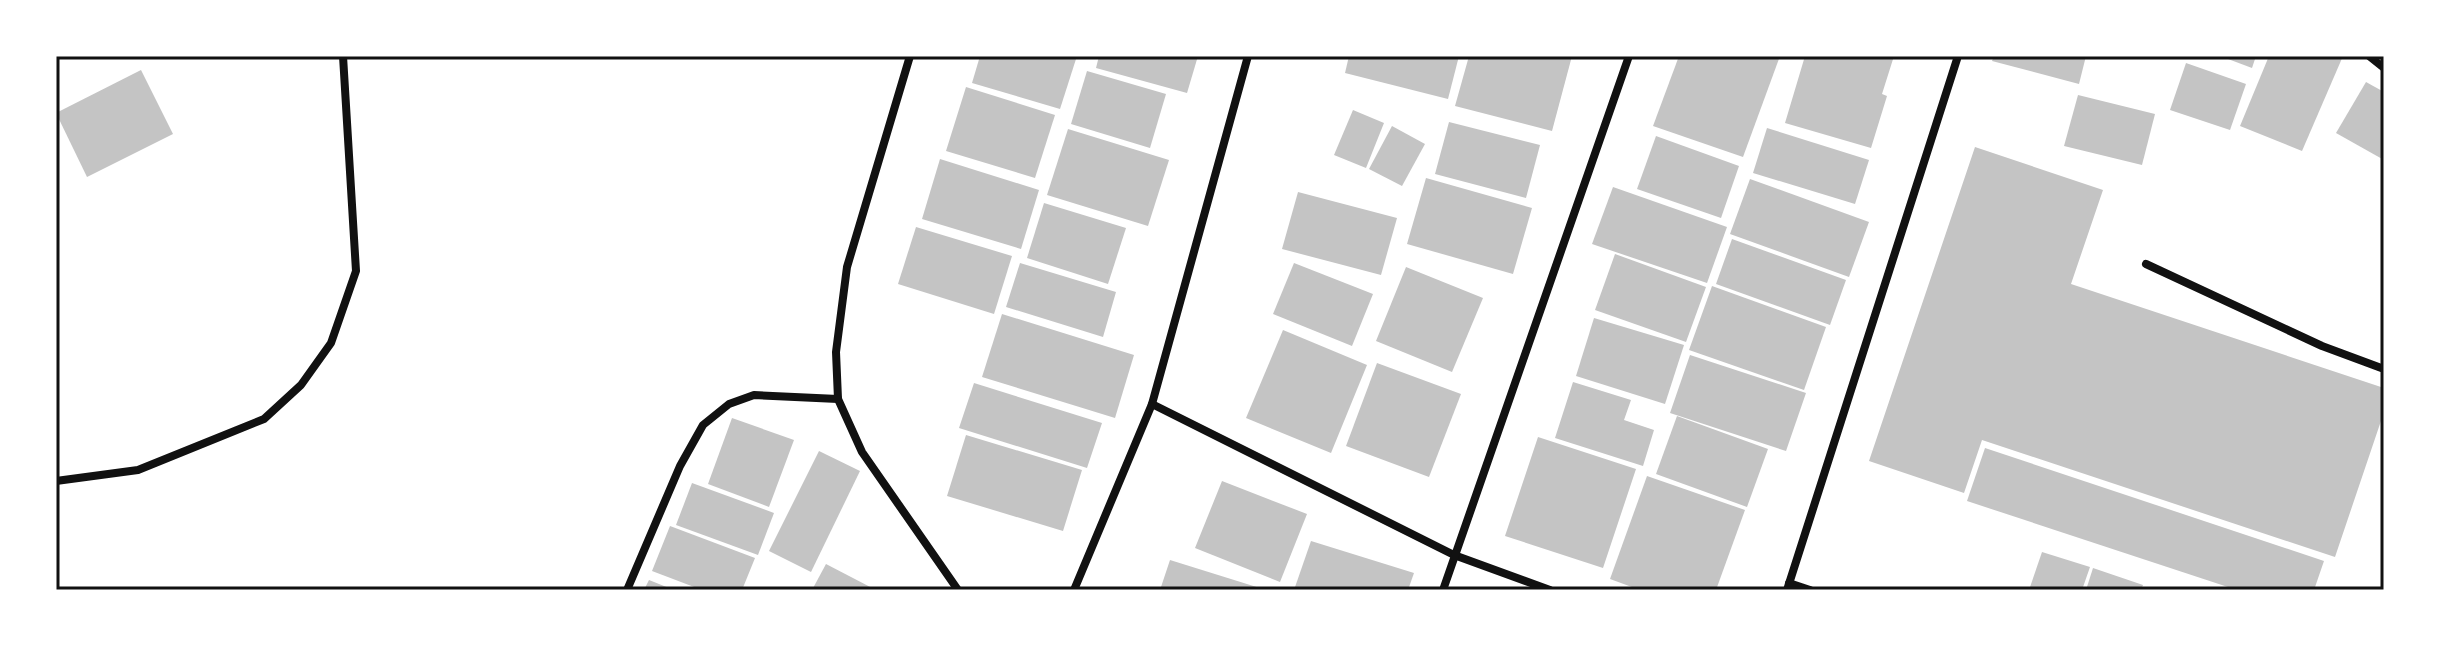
<svg xmlns="http://www.w3.org/2000/svg" width="2440" height="646" viewBox="0 0 2440 646" font-family="Inter,sans-serif">
<style>
.building{fill:#c4c4c4}
.lines{fill:none;stroke-linecap:round;stroke-linejoin:round}
.minor{stroke:#111;stroke-width:8}
.neatline{fill:none;stroke:#111;stroke-width:3}
</style>
<rect width="100%" height="100%" fill="#fff"/>
<!-- building -->
<g class="building">
<path d="M980 56H1066L1076 59 1060 109 972 83Z"/>
<path d="M1099 56H1198L1187 93 1096 68Z"/>
<path d="M1349 56H1459L1448 99 1345 73Z"/>
<path d="M1469 56H1572L1552 131 1455 106Z"/>
<path d="M1679 56H1780L1743 157 1653 126Z"/>
<path d="M1805 56H1894L1882 94 1887 96 1871 148 1785 123Z"/>
<path d="M1994 56H2086L2079 84 1992 61Z"/>
<path d="M2220 56H2256L2252 68Z"/>
<path d="M2269 56H2343L2302 151 2240 126Z"/>
<path d="M2186 63 2246 84 2230 130 2170 110Z"/>
<path d="M141 70 173 134 87 177 56 113Z"/>
<path d="M1087 71 1166 94 1150 148 1071 124Z"/>
<path d="M2366 82 2384 92V160L2336 133Z"/>
<path d="M966 87 1055 115 1035 178 946 151Z"/>
<path d="M2078 95 2155 114 2142 165 2064 146Z"/>
<path d="M1353 110 1384 123 1366 168 1334 155Z"/>
<path d="M1449 122 1540 145 1526 198 1435 174Z"/>
<path d="M1392 126 1425 144 1402 186 1369 169Z"/>
<path d="M1767 128 1869 160 1855 204 1753 173Z"/>
<path d="M1068 129 1169 160 1148 226 1047 195Z"/>
<path d="M1656 136 1739 166 1721 218 1637 189Z"/>
<path d="M1975 147 2103 190 2071 284 2384 388V412L2335 557 1982 440 1964 493 1869 461Z"/>
<path d="M940 159 1039 190 1021 249 922 219Z"/>
<path d="M1426 178 1532 208 1513 274 1407 244Z"/>
<path d="M1750 179 1869 222 1849 277 1730 234Z"/>
<path d="M1613 187 1727 227 1707 283 1592 244Z"/>
<path d="M1298 192 1397 218 1381 275 1282 249Z"/>
<path d="M1044 203 1126 228 1108 284 1027 258Z"/>
<path d="M916 227 1012 256 994 314 898 284Z"/>
<path d="M1732 239 1846 280 1830 325 1716 284Z"/>
<path d="M1615 254 1706 287 1686 342 1595 310Z"/>
<path d="M1020 263 1116 292 1103 337 1006 307Z"/>
<path d="M1294 263 1373 294 1352 346 1273 314Z"/>
<path d="M1406 267 1483 298 1452 372 1376 341Z"/>
<path d="M1712 286 1826 327 1804 390 1689 350Z"/>
<path d="M1002 314 1134 355 1115 418 982 377Z"/>
<path d="M1594 318 1684 345 1665 404 1576 376Z"/>
<path d="M1283 330 1367 365 1331 453 1246 418Z"/>
<path d="M1690 355 1806 393 1786 451 1670 413Z"/>
<path d="M1377 363 1461 394 1429 477 1346 446Z"/>
<path d="M1573 382 1631 400 1624 420 1654 430 1643 466 1555 438Z"/>
<path d="M974 383 1102 423 1087 468 959 428Z"/>
<path d="M1677 416 1768 449 1747 507 1656 474Z"/>
<path d="M732 418 794 440 769 507 708 484Z"/>
<path d="M966 435 1082 470 1063 531 947 496Z"/>
<path d="M1538 437 1636 469 1603 568 1505 536Z"/>
<path d="M1985 448 2324 561 2314 590H2237L1967 501Z"/>
<path d="M819 451 860 471 811 572 769 551Z"/>
<path d="M1647 476 1745 510 1716 590H1640L1610 579Z"/>
<path d="M1222 481 1307 514 1280 582 1195 548Z"/>
<path d="M692 483 774 513 758 555 676 525Z"/>
<path d="M670 526 755 558 742 590H702L652 571Z"/>
<path d="M1311 541 1414 573 1408 590H1294Z"/>
<path d="M2042 552 2090 567 2082 590H2029Z"/>
<path d="M1170 560 1263 589V590H1160Z"/>
<path d="M826 564 876 590H812Z"/>
<path d="M2093 568 2143 585 2141 590H2086Z"/>
<path d="M649 580 674 590H644Z"/>
</g>
<g class="lines">
<!-- minor -->
<g class="minor">
<path d="M910 56 847 267 836 352 838 399 862 452 958 590"/>
<path d="M2369 56 2384 68"/>
<path d="M2146 264 2322 346 2384 369"/>
<path d="M1152 404 1454 555 1550 590"/>
<path d="M56 481 138 470 264 419 301 385 331 343 356 271 343 56"/>
<path d="M1789 583 1810 590"/>
<path d="M627 590 680 466 703 425 729 404 754 395 838 399"/>
<path d="M1074 590 1152 404 1248 56"/>
<path d="M1443 590 1629 56"/>
<path d="M1787 590 1958 56"/>
</g>
</g>
<!-- border -->
<rect width="2440" height="646" fill="none" stroke="#ffffff" stroke-width="116"/>
<rect x="58" y="58" width="2324" height="530" class="neatline"/>
</svg>
